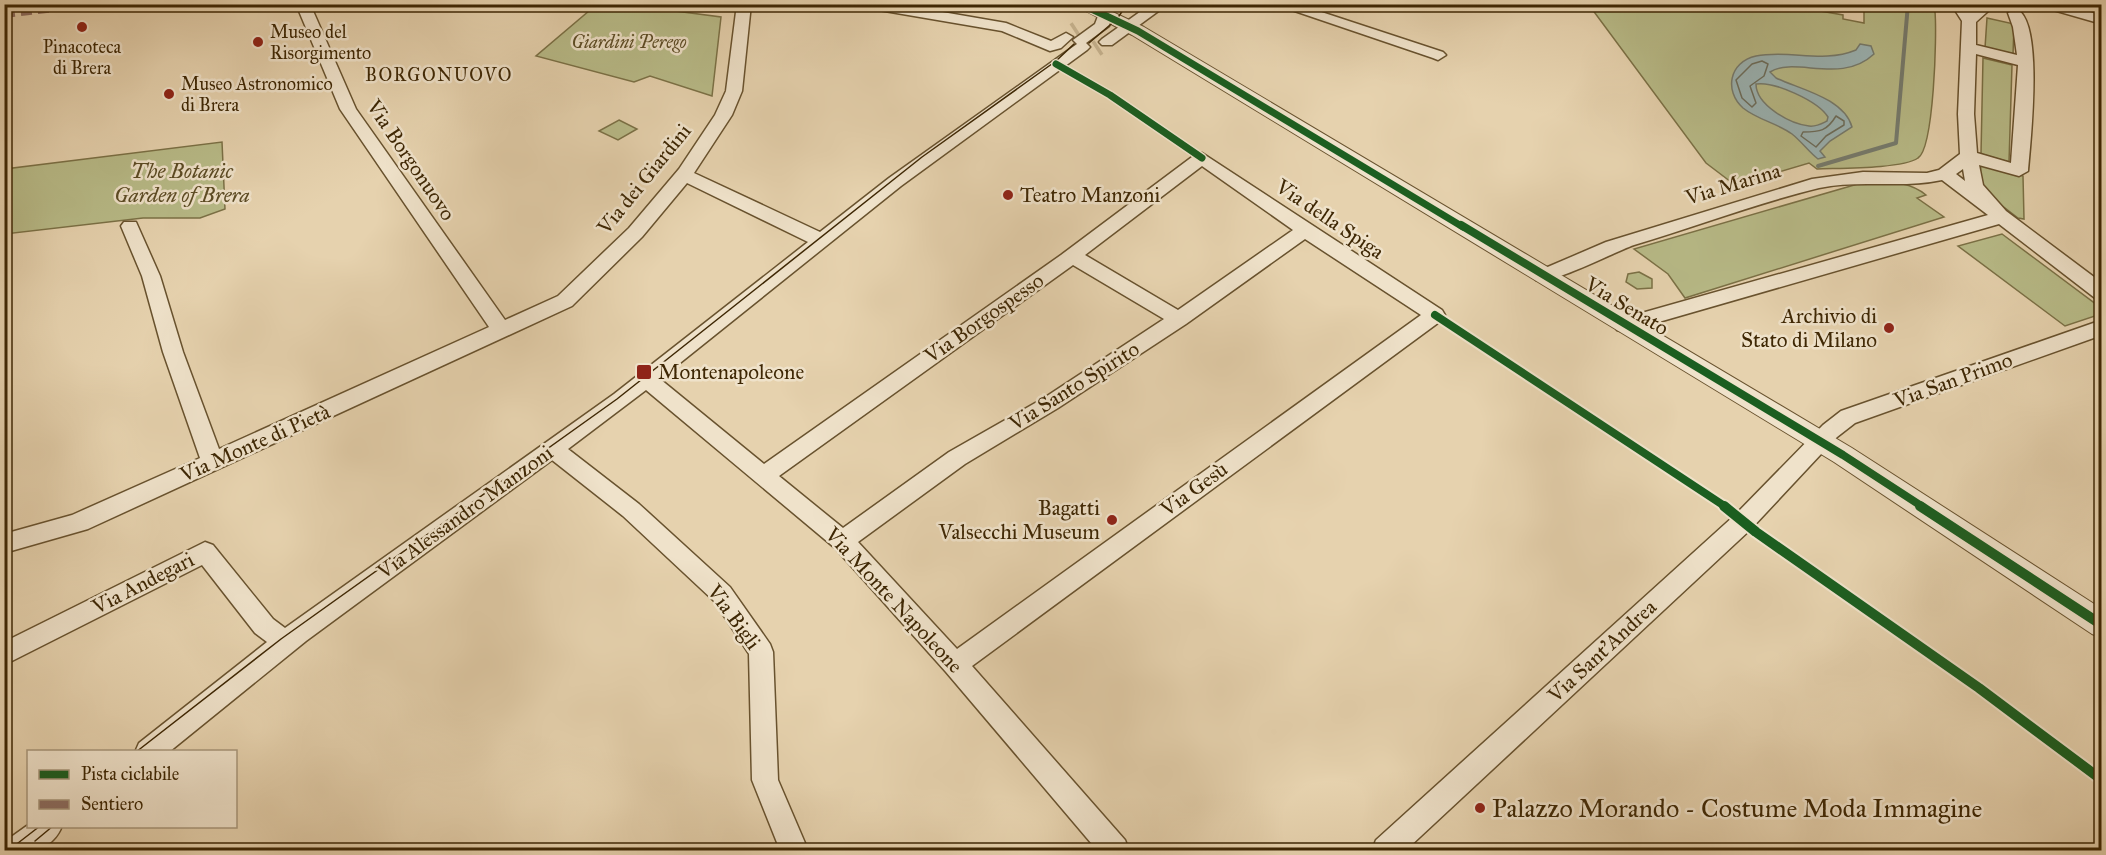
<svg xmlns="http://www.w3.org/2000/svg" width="2106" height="855" viewBox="0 0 2106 855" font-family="'IM FELL Great Primer',serif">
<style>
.green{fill:#b8bb88;stroke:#7b7146;stroke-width:1.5}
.water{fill:#9bb5b6;stroke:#767c6f;stroke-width:1.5;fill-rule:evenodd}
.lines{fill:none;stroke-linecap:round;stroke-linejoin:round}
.shore{stroke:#6c6e5d;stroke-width:1.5}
.stream{stroke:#767c6f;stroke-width:4}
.minor-tunnel{stroke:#c4b08c;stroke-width:16;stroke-dasharray:16 8;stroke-linecap:butt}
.minor-casing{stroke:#68522e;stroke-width:3}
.tertiary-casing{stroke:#68522e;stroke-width:2}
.minor{fill:#efe2ca;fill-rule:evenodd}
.tertiary{fill:#efe2ca;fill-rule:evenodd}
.tram{stroke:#3e2704;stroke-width:1.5}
.quiet{stroke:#8d6e63;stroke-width:6;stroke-dasharray:11 6;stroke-linecap:butt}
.cycleway-far2-casing{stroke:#efe2ca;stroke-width:10}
.cycleway-far1-casing{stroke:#efe2ca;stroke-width:12}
.cycleway-casing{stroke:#efe2ca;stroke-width:14}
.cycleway-far2{stroke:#1b5e20;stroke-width:7}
.cycleway-far1{stroke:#1b5e20;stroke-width:8}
.cycleway{stroke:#1b5e20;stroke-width:10}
.poi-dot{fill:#8f2418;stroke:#efe2ca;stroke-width:2}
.labels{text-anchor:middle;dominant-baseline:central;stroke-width:5;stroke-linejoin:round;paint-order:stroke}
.far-poi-label{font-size:18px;fill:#3e2704;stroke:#efe2ca;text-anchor:start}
.far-park-label{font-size:18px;font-style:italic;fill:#5c4c25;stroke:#efe2ca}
.far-neighbourhood-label{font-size:18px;letter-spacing:1.5px;fill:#3e2704;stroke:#efe2ca}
.street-label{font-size:21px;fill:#3e2704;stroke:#efe2ca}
.park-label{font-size:21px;font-style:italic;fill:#5c4c25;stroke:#efe2ca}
.poi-label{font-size:21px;fill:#3e2704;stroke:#efe2ca;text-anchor:start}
.near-poi-label{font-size:26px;fill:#3e2704;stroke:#efe2ca;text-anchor:start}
</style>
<rect width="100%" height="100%" fill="#e6d2ae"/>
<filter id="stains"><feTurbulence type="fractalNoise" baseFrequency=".00333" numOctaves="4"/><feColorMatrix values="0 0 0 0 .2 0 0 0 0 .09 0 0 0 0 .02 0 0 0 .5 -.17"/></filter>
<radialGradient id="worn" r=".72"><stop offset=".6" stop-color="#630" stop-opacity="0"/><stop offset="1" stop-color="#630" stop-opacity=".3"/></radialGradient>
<!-- green -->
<g class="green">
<path d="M596 5H629L721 17 712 96 650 76 634 82 536 56Z"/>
<path d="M1589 5H1786L1843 15V19L1864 23V11L1859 10V5H1943L1935 12C1937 34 1934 148 1918 158 1902 169 1839 168 1817 169L1809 163 1735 185 1706 163Z"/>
<path d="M1987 18 2014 24 2013 55 1985 48Z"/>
<path d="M1983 58 2012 65 2009 162 1981 154Z"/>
<path d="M619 120 637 129 618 140 599 131Z"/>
<path d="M222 142 225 209 200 218H143L5 234V169Z"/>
<path d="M1981 163 2023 176 2024 219 2018 218 1979 188Z"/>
<path d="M1868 181C1889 182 1909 181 1926 195L1917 198 1944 217 1685 298 1668 274 1634 249Z"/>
<path d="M2002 234 2101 308V314L2065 326 1958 246Z"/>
<path d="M1639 272 1652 279V288L1637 289 1626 282 1628 274Z"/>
</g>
<!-- water -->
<path class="water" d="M1860 44 1871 46 1874 54C1841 85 1795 56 1770 72L1776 78C1799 89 1844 98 1852 127L1830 141 1820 151 1825 157 1818 159C1809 152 1801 141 1792 134 1777 123 1758 120 1743 108 1724 91 1729 62 1756 56 1790 49 1822 64 1856 50ZM1756 84C1774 81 1818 101 1828 117L1827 121C1821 124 1816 127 1809 126 1790 124 1756 105 1756 84Z"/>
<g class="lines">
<!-- shore -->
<g class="shore">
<path d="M1762 61 1768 64 1764 76 1750 86 1756 103 1752 107 1742 98 1736 80 1752 64Z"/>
<path d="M1836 116 1844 121V125L1826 136 1816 147 1801 136 1803 132C1820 132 1827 131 1836 116Z"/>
</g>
<!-- stream -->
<path class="stream" d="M1818 166 1896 143 1908 4"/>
<!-- minor-tunnel -->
<g class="minor-tunnel">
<path d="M1074 31 1077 29"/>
<path d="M1096 49 1099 47"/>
</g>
<!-- minor casing -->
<g class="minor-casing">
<g id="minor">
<path d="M296 4H310L356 109 505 320 558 296 629 228 679 169 715 115 726 91 737 4H751L742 91 732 115 694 173 820 232 889 178 1077 44 1073 40 1095 24 1100 11H1110L1112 14 1109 26 1086 43 1090 47 1087 50 901 186 660 379 764 464 1061 255 1196 154 1202 153 1442 310 1445 315 1442 320 972 666 1125 840 1129 850H1097L946 672 835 548 646 390 568 449 639 504 730 587 770 644 773 652 778 780 808 850H780L752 780 749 654 714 601 623 516 552 460 306 641 169 752H135L139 743 267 642 255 633 202 565 4 665V642L205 542 213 545 273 619 285 628 614 394 808 242 687 183 642 237 572 306 88 529 4 553V534L72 515 200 458 163 352 142 276 121 226 124 222H136L160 276 183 352 219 449 489 327 340 109ZM1202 166 1293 230 1178 310 1085 255ZM1305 239 1421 315 957 649 858 542 965 464 1058 408 1186 324ZM1073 265 1164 319 1044 398 949 452 843 528 779 476Z"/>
<path d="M860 4H896L1006 23 1051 41 1066 33 1073 37 1061 48 1050 51 1002 31 867 8Z"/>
<path d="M1151 4H1168L1112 45H1102L1099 42 1102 39Z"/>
<path d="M1274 4H1297L1443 52 1446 55 1438 60 1433 58Z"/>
<path d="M1951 4H1966L1971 12 1980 4H1996L1976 22V45L2017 55 2013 27 2008 13 2015 9C2045 16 2030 145 2028 171L2019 176 1979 165 1983 185 2006 211 2102 283V299L2095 298 1999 224 1624 332 1617 330 1614 325 1617 320 1988 215 1942 180C1902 189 1860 179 1819 188 1757 203 1695 227 1634 245 1614 252 1552 285 1536 280L1534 276 1536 272 1606 242 1812 179 1863 172 1927 173 1939 170 1960 154 1958 114 1962 21ZM1976 54 2018 65 2011 163 1977 153 1974 114ZM1963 169 1965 181 1956 174Z"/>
<path d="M2032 4H2058L2102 15V24Z"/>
<path d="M2102 320V335L1855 423 1837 437 1751 529 1406 850H1372L1376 840 1735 515 1823 425 1841 411Z"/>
<path d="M28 825 62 826C51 853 29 850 4 850L7 840Z"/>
</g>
</g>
<!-- tertiary casing -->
<g class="tertiary-casing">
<path id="tertiary" d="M1073 4H1096L1144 27 1852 448 2102 609V638L2092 634 1834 462 1132 35Z"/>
</g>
<!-- minor -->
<use href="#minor" class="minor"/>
<!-- tertiary -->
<use href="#tertiary" class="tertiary"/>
<!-- tram -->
<g class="tram">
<path d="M1089 43 1117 19 1127 4"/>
<path d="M136 752 281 639 617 399 922 157 1056 61 1074 44"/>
<path d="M35 841 53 826"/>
<path d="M9 850 40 826"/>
</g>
<!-- quiet -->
<path class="quiet" d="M4 15 99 4"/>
<!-- cycleway-far2 casing -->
<g class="cycleway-far2-casing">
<g id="cycleway-far2">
<path d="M1081 4 1138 31 1463 227"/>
<path d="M1056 64 1110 95 1202 158"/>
</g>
</g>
<!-- cycleway-far1 casing -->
<g class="cycleway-far1-casing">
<g id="cycleway-far1">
<path d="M1461 225 1843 455 1923 507"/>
<path d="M1435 315 1726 507"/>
</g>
</g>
<!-- cycleway casing -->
<g class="cycleway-casing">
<g id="cycleway">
<path d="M1724 506 1756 532 1979 688 2102 780"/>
<path d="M1920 506 2102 625"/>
</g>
</g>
<!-- cycleway-far2 -->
<use href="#cycleway-far2" class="cycleway-far2"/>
<!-- cycleway-far1 -->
<use href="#cycleway-far1" class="cycleway-far1"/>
<!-- cycleway -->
<use href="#cycleway" class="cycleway"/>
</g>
<!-- markers -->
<g class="poi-dot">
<circle cx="82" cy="27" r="6"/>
<circle cx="258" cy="42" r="6"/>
<circle cx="169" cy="94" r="6"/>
<circle cx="1008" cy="195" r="6"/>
<circle cx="1889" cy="328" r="6"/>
<rect x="636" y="364" width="16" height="16" rx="3"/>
<circle cx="1112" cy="520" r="6"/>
<circle cx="1480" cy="808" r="6"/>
</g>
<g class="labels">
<!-- far-poi labels -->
<g class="far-poi-label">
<text x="270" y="32">Museo del<tspan x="270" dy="21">Risorgimento</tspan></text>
<text x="82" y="47" text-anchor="middle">Pinacoteca<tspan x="82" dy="21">di Brera</tspan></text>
<text x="181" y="84">Museo Astronomico<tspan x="181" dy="21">di Brera</tspan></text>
</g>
<!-- far-park labels -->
<g class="far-park-label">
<text x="629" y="42">Giardini Perego</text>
</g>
<!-- far-neighbourhood labels -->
<g class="far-neighbourhood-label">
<text x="439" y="75">BORGONUOVO</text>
</g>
<!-- street labels -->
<g class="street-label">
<text transform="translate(411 160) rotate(56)">Via Borgonuovo</text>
<text transform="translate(644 179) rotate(-51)">Via dei Giardini</text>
<text transform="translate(1733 184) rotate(-17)">Via Marina</text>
<text transform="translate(1330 219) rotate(34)">Via della Spiga</text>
<text transform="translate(1627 306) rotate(31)">Via Senato</text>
<text transform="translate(984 318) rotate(-35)">Via Borgospesso</text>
<text transform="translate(1953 380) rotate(-20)">Via San Primo</text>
<text transform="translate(1074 386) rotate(-32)">Via Santo Spirito</text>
<text transform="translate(255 443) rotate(-24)">Via Monte di Pietà</text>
<text transform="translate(1194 489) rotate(-36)">Via Gesù</text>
<text transform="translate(465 512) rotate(-36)">Via Alessandro Manzoni</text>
<text transform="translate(143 583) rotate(-27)">Via Andegari</text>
<text transform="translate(894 600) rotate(47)">Via Monte Napoleone</text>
<text transform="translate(734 617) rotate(54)">Via Bigli</text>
<text transform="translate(1602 651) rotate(-43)">Via Sant'Andrea</text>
</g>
<!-- park labels -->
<g class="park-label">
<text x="182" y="171">The Botanic<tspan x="182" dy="24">Garden of Brera</tspan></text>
</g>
<!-- poi labels -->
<g class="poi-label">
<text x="1020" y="195">Teatro Manzoni</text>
<text x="1877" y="316" text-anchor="end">Archivio di<tspan x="1877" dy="24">Stato di Milano</tspan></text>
<text x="658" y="372">Montenapoleone</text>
<text x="1100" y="508" text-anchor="end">Bagatti<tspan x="1100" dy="24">Valsecchi Museum</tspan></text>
</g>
<!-- near-poi labels -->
<g class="near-poi-label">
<text x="1492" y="808">Palazzo Morando - Costume Moda Immagine</text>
</g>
</g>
<!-- margin -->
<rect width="2106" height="855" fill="none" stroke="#e6d2ae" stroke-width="24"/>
<rect x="6" y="6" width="2094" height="843" fill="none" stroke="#3e2704" stroke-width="3"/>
<rect x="12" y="12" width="2082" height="831" fill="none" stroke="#3e2704" stroke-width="1.5"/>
<!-- legend -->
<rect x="27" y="750" width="210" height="78" fill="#efe2ca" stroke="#a8977b" stroke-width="1.5"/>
<rect x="39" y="770" width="30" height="9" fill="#1b5e20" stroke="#a8977b" stroke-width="1.5"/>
<text x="81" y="780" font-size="18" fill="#3e2704">Pista ciclabile</text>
<rect x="39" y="800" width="30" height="9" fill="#8d6e63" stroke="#a8977b" stroke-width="1.5"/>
<text x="81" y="810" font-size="18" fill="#3e2704">Sentiero</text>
<rect width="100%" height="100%" filter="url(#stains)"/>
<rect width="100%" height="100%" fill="url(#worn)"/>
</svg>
